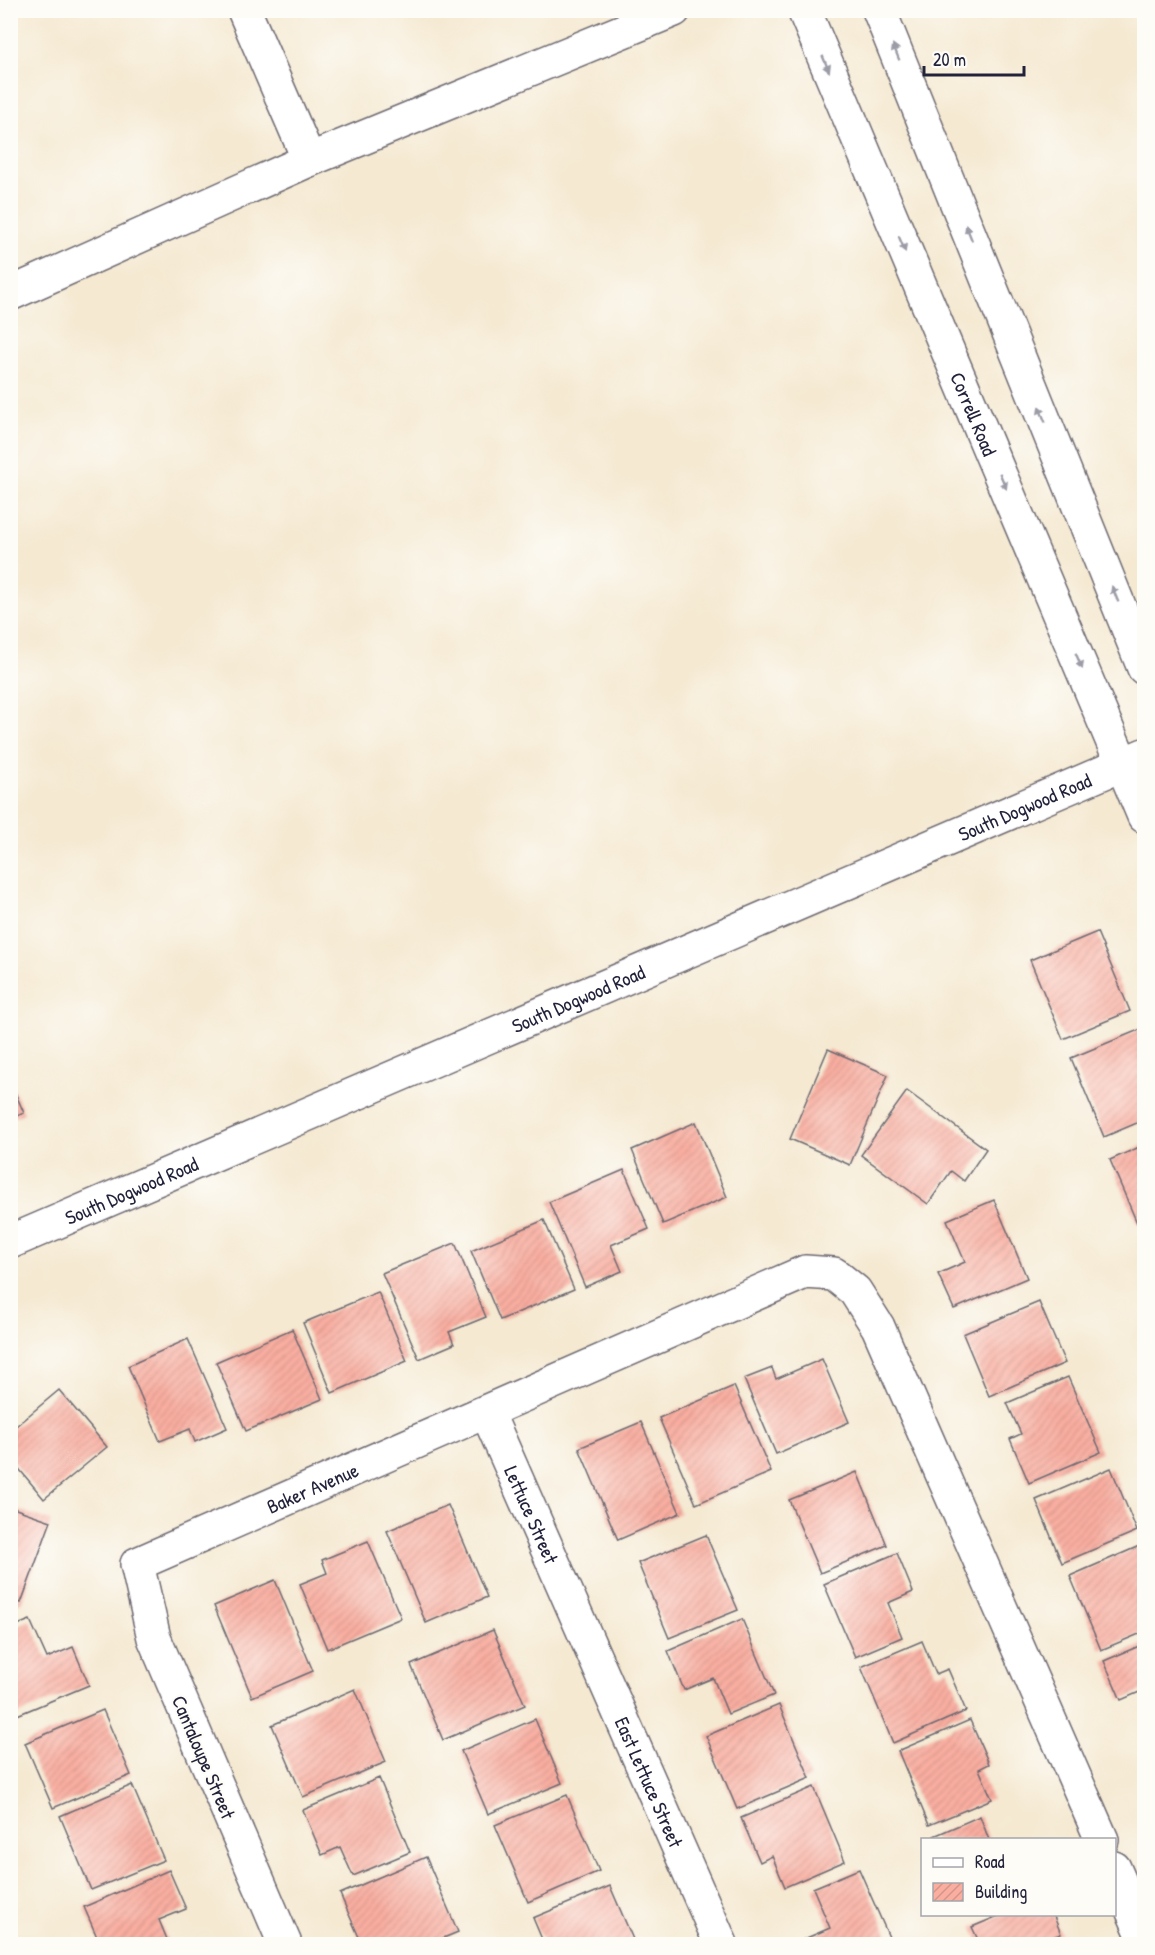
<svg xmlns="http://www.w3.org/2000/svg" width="1155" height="1955" viewBox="0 0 1155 1955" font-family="'Patrick Hand',sans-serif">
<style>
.building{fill:url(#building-hatch)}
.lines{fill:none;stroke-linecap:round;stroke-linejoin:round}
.street-casing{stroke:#6c6870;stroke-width:36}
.secondary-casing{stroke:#6c6870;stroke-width:36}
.street{stroke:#fff;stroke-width:33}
.secondary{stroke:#fff;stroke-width:33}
.oneway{fill:#9c9ca7}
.labels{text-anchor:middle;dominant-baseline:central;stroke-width:4.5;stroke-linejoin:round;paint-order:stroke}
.street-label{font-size:20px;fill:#22223b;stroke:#fdfcf7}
</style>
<defs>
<pattern id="building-hatch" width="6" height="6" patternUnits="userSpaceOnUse" patternTransform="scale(1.5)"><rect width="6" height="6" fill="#f9aea0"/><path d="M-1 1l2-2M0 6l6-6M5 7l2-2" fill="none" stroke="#d5958b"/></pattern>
</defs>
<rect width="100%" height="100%" fill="#fdfcf7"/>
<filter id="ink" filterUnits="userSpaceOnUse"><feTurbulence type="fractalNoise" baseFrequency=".0167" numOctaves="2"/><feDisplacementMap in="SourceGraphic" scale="12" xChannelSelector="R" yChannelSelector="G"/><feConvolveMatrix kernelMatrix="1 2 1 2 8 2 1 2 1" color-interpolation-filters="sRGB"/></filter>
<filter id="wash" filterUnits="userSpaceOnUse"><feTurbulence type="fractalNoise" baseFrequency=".008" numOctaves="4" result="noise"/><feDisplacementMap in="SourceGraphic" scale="24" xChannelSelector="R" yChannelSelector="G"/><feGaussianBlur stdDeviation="1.35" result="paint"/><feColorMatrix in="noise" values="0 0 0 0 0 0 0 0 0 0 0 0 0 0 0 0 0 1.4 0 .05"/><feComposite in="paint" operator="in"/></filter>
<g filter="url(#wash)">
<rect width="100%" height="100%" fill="#f5e9d2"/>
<g id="blocks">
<!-- building -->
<g class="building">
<path d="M1097 932 1130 1011 1063 1039 1030 960Z"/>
<path d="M1141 1029 1144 1038V1120L1104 1137 1071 1058Z"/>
<path d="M828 1049 888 1075 850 1165 790 1139Z"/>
<path d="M10 1081 24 1113 10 1119Z"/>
<path d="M907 1091 986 1149 964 1181 951 1171 928 1204 861 1155Z"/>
<path d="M696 1122 727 1197 663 1224 632 1150Z"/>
<path d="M1144 1145V1219L1137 1223 1110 1160Z"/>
<path d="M624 1170 649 1229 611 1245 622 1271 585 1287 549 1202Z"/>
<path d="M994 1200 1027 1278 954 1309 938 1274 965 1262 947 1220Z"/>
<path d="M544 1220 574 1289 500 1320 471 1251Z"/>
<path d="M455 1243 486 1317 449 1332 454 1344 419 1359 382 1273Z"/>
<path d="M378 1292 407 1361 332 1393 303 1323Z"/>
<path d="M1039 1302 1065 1363 989 1396 963 1334Z"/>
<path d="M292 1329 322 1399 246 1431 216 1362Z"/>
<path d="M188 1339 227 1428 195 1442 190 1429 160 1441 128 1366Z"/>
<path d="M822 1359 849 1422 776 1454 744 1379 772 1368 776 1379Z"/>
<path d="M1068 1377 1101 1452 1029 1483 1010 1439 1021 1434 1007 1403Z"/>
<path d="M734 1386 771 1472 696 1504 659 1418Z"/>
<path d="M59 1390 107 1447 44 1499 10 1458V1431Z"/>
<path d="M641 1422 680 1513 618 1540 579 1448Z"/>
<path d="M1111 1468 1137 1531 1062 1563 1036 1500Z"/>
<path d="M857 1472 887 1545 820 1573 789 1500Z"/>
<path d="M448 1505 487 1597 426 1623 387 1531Z"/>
<path d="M10 1507 51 1521 21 1603 10 1600Z"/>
<path d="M706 1535 738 1610 669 1638 638 1563Z"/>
<path d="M368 1541 401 1618 327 1649 300 1584 327 1573 322 1560Z"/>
<path d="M1144 1544V1632L1101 1650 1070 1576Z"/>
<path d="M897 1553 913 1592 888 1603 902 1637 855 1657 824 1584Z"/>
<path d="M275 1580 313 1671 252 1697 214 1606Z"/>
<path d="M742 1619 774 1695 728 1714 713 1678 684 1690 668 1651Z"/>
<path d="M30 1620 47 1658 73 1647 89 1685 10 1718V1628Z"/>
<path d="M493 1630 525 1705 443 1740 411 1665Z"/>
<path d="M922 1641 936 1674 948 1669 966 1711 893 1743 861 1667Z"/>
<path d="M1144 1644V1690L1121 1700 1104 1661Z"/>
<path d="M355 1689 386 1762 303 1797 272 1725Z"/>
<path d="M779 1705 810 1778 737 1809 706 1736Z"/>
<path d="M103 1710 131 1775 53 1808 25 1743Z"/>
<path d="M535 1719 562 1783 488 1814 461 1751Z"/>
<path d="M970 1720 989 1764 979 1769 992 1799 929 1825 898 1751Z"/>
<path d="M379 1778 410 1852 353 1876 340 1847 322 1855 303 1810Z"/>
<path d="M132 1785 164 1860 91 1890 60 1816Z"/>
<path d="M814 1787 845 1861 785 1887 772 1856 760 1862 741 1818Z"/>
<path d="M567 1795 599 1871 528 1902 495 1825Z"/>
<path d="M980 1816 989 1840H935L934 1836Z"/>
<path d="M426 1857 458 1932 429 1944H362L340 1894Z"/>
<path d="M859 1869 892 1944H804L802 1940 830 1928 813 1888Z"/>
<path d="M169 1870 186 1909 159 1920 169 1944H100L84 1907Z"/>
<path d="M610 1886 635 1944H544L533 1918Z"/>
<path d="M1003 1914H1053L1061 1934 1035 1944H980L972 1927Z"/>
</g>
</g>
</g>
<g filter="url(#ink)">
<use href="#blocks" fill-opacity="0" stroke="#6c6870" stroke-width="1.5"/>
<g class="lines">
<!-- street casing -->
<g class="street-casing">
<g id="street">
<path d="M244 10 309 160"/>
<path d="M10 294 309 160 674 10"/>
<path id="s1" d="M487 1412 721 1944"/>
<path d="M1114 1868 1144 1937"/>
<path id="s2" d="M285 1944 154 1638 137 1564 805 1272 834 1274 855 1291 878 1327 1102 1840"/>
</g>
</g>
<!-- secondary casing -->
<g class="secondary-casing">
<g id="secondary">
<path id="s3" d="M804 10 1144 816"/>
<path d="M879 10 1144 668"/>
<path id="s4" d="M10 1242 1144 755"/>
</g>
</g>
<!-- street -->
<use href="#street" class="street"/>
<!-- secondary -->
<use href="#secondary" class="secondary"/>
</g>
<!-- one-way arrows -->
<defs><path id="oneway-solid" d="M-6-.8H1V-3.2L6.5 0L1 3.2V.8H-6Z" transform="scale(1.5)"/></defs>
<g class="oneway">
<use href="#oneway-solid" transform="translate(896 52) rotate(-112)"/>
<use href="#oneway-solid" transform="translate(826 64) rotate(67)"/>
<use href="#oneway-solid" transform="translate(969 233) rotate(-112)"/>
<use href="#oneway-solid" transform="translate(902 244) rotate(67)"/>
<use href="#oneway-solid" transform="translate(1042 414) rotate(-112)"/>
<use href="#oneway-solid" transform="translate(1003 481) rotate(67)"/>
<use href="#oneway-solid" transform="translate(1115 594) rotate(-112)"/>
<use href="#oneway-solid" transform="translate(1079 661) rotate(67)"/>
</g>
</g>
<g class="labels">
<!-- street labels -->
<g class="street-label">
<text stroke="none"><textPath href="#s3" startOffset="438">Correll Road</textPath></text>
<text stroke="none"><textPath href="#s4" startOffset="1104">South Dogwood Road</textPath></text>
<text stroke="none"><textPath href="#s4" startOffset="618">South Dogwood Road</textPath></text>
<text stroke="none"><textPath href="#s4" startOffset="132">South Dogwood Road</textPath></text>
<text stroke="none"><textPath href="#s2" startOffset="600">Baker Avenue</textPath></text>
<text stroke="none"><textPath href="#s1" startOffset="112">Lettuce Street</textPath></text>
<text transform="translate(204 1757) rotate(67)">Cantaloupe Street</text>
<text stroke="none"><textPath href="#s1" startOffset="404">East Lettuce Street</textPath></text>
</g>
</g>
<!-- margin -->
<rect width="1155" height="1955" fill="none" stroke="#fdfcf7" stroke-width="36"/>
<!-- legend -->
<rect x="921" y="1838" width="195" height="78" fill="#fdfcf7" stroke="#a5a5ac" stroke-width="1.5"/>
<rect x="933" y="1858" width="30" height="9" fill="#ffffff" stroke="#a5a5ac" stroke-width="1.5"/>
<text x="975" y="1868" font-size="18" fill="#22223b">Road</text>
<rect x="933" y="1883" width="30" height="18" fill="url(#building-hatch)" stroke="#a5a5ac" stroke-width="1.5"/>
<text x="975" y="1898" font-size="18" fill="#22223b">Building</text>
<!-- scale -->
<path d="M924 66v9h100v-9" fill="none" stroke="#22223b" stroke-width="3"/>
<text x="933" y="66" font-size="18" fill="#22223b" stroke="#fdfcf7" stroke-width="4.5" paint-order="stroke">20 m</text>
</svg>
